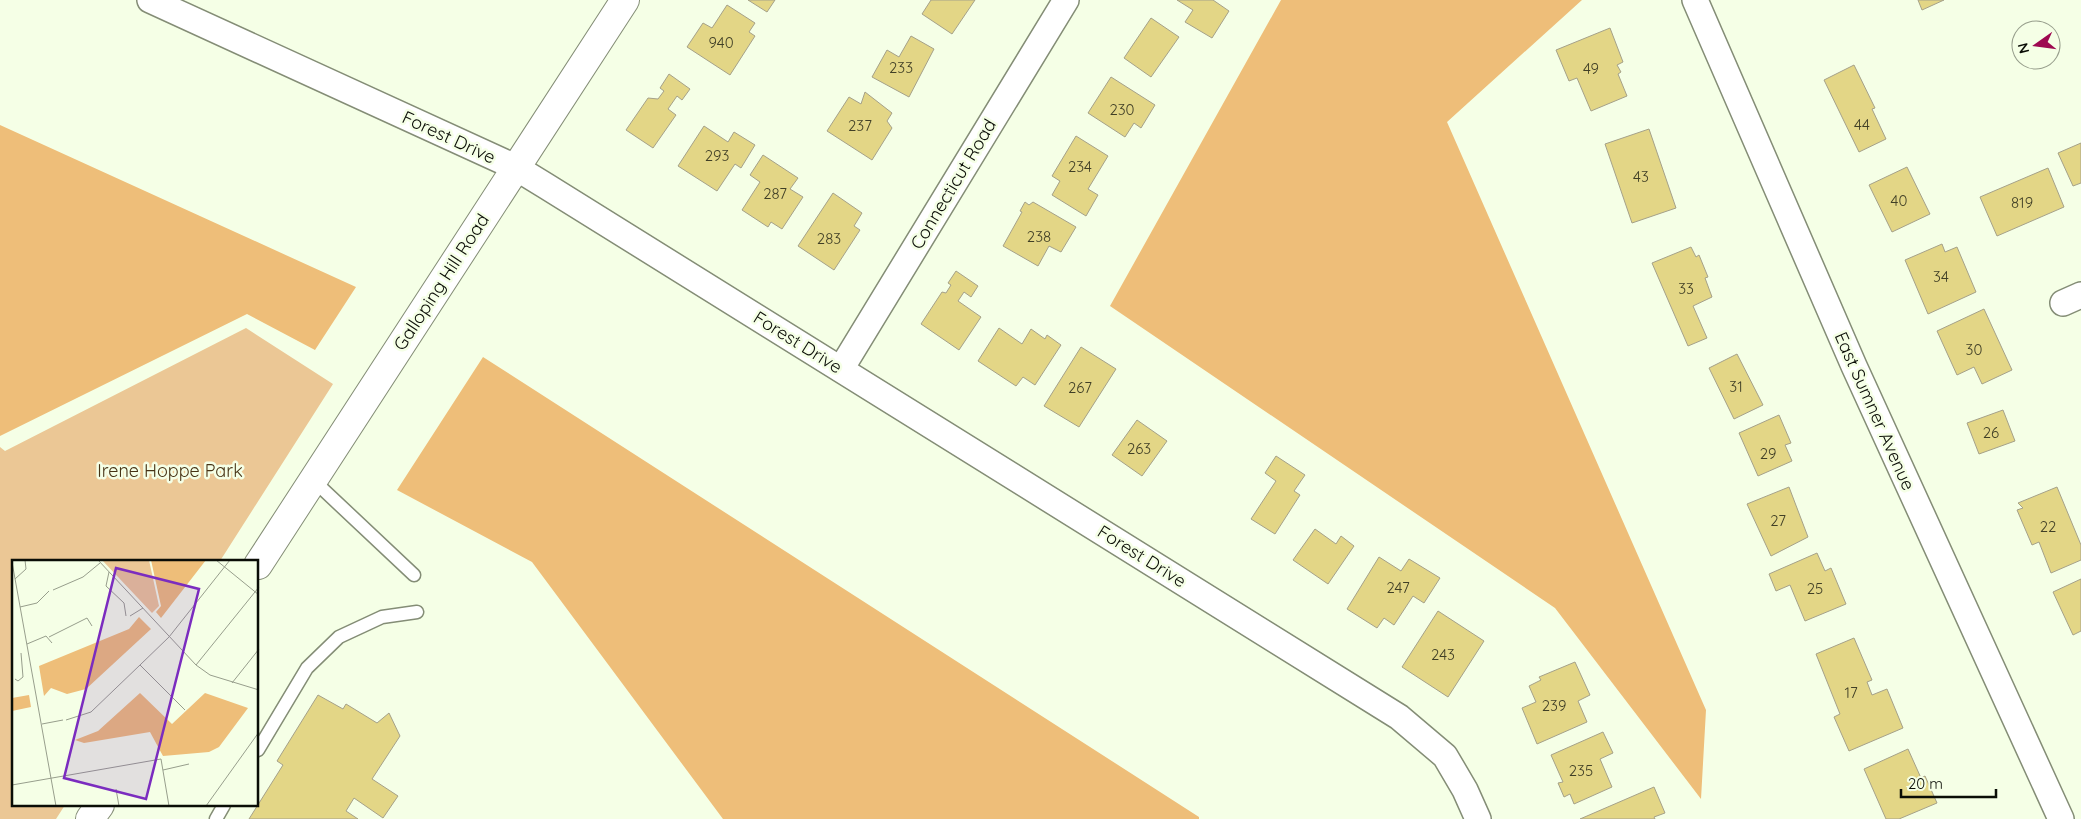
<svg xmlns="http://www.w3.org/2000/svg" width="2081" height="819" viewBox="0 0 2081 819" font-family="Quicksand,sans-serif">
<style>
.green{fill:#ebc795}
.forest{fill:#eebe79}
.building{fill:#e3d686;stroke:#a5a189}
.lines{fill:none;stroke-linecap:round;stroke-linejoin:round}
.lane-casing{stroke:#848d76;stroke-width:15}
.street-casing{stroke:#848d76;stroke-width:28}
.secondary-casing{stroke:#848d76;stroke-width:30}
.lane{stroke:#fff;stroke-width:12}
.street{stroke:#fff;stroke-width:25}
.secondary{stroke:#fff;stroke-width:28}
.labels{text-anchor:middle;dominant-baseline:central;stroke-width:5;stroke-linejoin:round;paint-order:stroke}
.number-label{font-size:15px;fill:#403f26}
.street-label{font-size:18px;fill:#0a0d06;stroke:#f5ffe6}
.park-label{font-size:18px;fill:#473315;stroke:#f5ffe6}
.inset-road{fill:none;stroke:#979e8c;stroke-width:1}
.view{fill:#7b2cbf;fill-opacity:0.15;stroke:#7b2cbf;stroke-width:2.5}
.inset-edge{fill:none;stroke:#0a0d06;stroke-width:2.5}
</style>
<rect width="100%" height="100%" fill="#f5ffe6"/>
<!-- green -->
<path class="green" d="M246 328 333 384 220 561 14 562V805H65L56 819H0V447L5 451Z"/>
<!-- forest -->
<g class="forest">
<path d="M1281 0H1582L1447 122 1706 710 1701 799 1555 608 1110 306Z"/>
<path d="M0 125 356 287 315 350 247 314 0 436Z"/>
<path d="M483 357 1199 817V819H723L532 562 397 490Z"/>
</g>
<!-- building -->
<g class="building">
<path d="M748 0H775L767 12Z"/>
<path d="M931 0H975L952 34 922 14Z"/>
<path d="M1177 0H1213L1229 11 1212 38 1185 22 1193 10Z"/>
<path d="M1918 0H1944L1922 10Z"/>
<path d="M727 5 755 23 749 32 755 36 730 75 687 47 703 23 712 28Z"/>
<path d="M1151 18 1179 37 1151 77 1124 58Z"/>
<path d="M1610 28 1623 62 1617 65 1621 72 1618 74 1627 96 1591 111 1577 78 1569 81 1556 50Z"/>
<path d="M911 36 934 49 909 97 872 77 887 50 899 57Z"/>
<path d="M1854 65 1875 108 1872 109 1886 139 1859 152 1824 80Z"/>
<path d="M669 74 690 89 682 100 677 96 668 109 676 115 653 148 626 130 648 98 658 99 664 91 660 88Z"/>
<path d="M1111 77 1155 105 1141 128 1134 123 1125 137 1088 113Z"/>
<path d="M865 92 892 113 887 121 892 128 872 160 827 131 849 97 861 104Z"/>
<path d="M704 126 728 142 734 132 755 145 741 168 735 164 717 191 678 166Z"/>
<path d="M1649 129 1676 208 1632 223 1605 144Z"/>
<path d="M1076 136 1108 156 1088 189 1098 195 1086 216 1052 195 1060 181 1052 176Z"/>
<path d="M2081 143V183L2073 186 2058 153Z"/>
<path d="M763 155 798 178 790 189 803 197 782 229 771 222 768 227 742 210 760 182 750 175Z"/>
<path d="M1907 167 1930 214 1892 232 1869 185Z"/>
<path d="M2048 168 2064 207 1997 236 1980 197Z"/>
<path d="M833 193 862 213 854 226 860 230 834 270 798 246Z"/>
<path d="M1025 202 1029 205 1033 202 1076 227 1061 252 1049 246 1038 266 1003 246 1022 212 1020 211Z"/>
<path d="M1942 244 1945 252 1957 247 1976 292 1928 314 1905 260Z"/>
<path d="M1691 247 1696 257 1699 255 1708 277 1705 278 1712 297 1693 306 1707 338 1688 346 1652 263Z"/>
<path d="M956 271 978 286 971 297 964 292 958 301 981 317 959 350 921 324 942 292 946 293 951 285 948 283Z"/>
<path d="M1984 309 2012 370 1982 384 1974 367 1957 375 1937 331Z"/>
<path d="M999 328 1022 344 1031 329 1045 339 1047 335 1061 345 1035 385 1023 377 1016 386 978 361Z"/>
<path d="M1081 347 1116 369 1079 427 1044 406Z"/>
<path d="M1737 354 1763 405 1734 419 1709 368Z"/>
<path d="M2003 410 2015 441 1979 454 1967 423Z"/>
<path d="M1779 415 1791 443 1785 445 1792 461 1758 476 1739 433Z"/>
<path d="M1137 420 1167 441 1142 476 1112 455Z"/>
<path d="M1276 456 1305 475 1294 491 1300 495 1275 534 1251 519 1276 481 1265 473Z"/>
<path d="M1789 487 1808 537 1771 556 1747 504Z"/>
<path d="M2057 487 2081 545V560L2051 573 2039 542 2032 545 2017 510 2023 508 2018 503Z"/>
<path d="M1315 529 1336 544 1341 536 1354 546 1328 584 1293 560Z"/>
<path d="M1817 553 1825 571 1831 568 1846 604 1805 621 1790 585 1776 591 1769 574Z"/>
<path d="M1379 557 1401 571 1409 559 1440 578 1424 603 1413 596 1394 625 1384 618 1377 628 1347 609Z"/>
<path d="M2081 579V631L2073 635 2053 592Z"/>
<path d="M1438 611 1484 641 1448 697 1402 667Z"/>
<path d="M1854 638 1872 680 1867 682 1872 695 1887 689 1903 728 1849 751 1834 717 1840 714 1816 654Z"/>
<path d="M1575 662 1590 695 1578 701 1587 722 1537 744 1522 708 1536 702 1529 686 1541 680 1539 677Z"/>
<path d="M318 695 343 709 346 704 377 723 389 713 400 736 372 779 398 796 383 818 354 798 346 811 358 819H249L283 765 277 761Z"/>
<path d="M1603 732 1613 753 1600 759 1612 787 1574 804 1570 794 1564 797 1558 783 1563 782 1551 755Z"/>
<path d="M1908 749 1921 778 1925 776 1937 803 1899 819H1886L1864 769Z"/>
<path d="M1654 787 1665 813 1654 817 1655 819H1580Z"/>
</g>
<g class="lines">
<!-- lane casing -->
<g class="lane-casing">
<g id="lane">
<path d="M312 479 414 575"/>
<path d="M258 750 307 668 339 637 382 617 417 612"/>
<path d="M216 819 224 805"/>
</g>
</g>
<!-- street casing -->
<g class="street-casing">
<g id="street">
<path d="M150 0 515 167 546 186 1399 717 1445 756 1465 790 1478 819"/>
<path d="M1695 0 1854 366 2061 819"/>
<path d="M2063 303 2081 295"/>
<path d="M841 369 1066 0"/>
</g>
</g>
<!-- secondary casing -->
<g class="secondary-casing">
<g id="secondary">
<path d="M258 565 625 0"/>
<path d="M90 819 100 805"/>
</g>
</g>
<!-- lane -->
<use href="#lane" class="lane"/>
<!-- street -->
<use href="#street" class="street"/>
<!-- secondary -->
<use href="#secondary" class="secondary"/>
</g>
<g class="labels">
<!-- number labels -->
<g class="number-label">
<text x="721" y="42">940</text>
<text x="901" y="67">233</text>
<text x="1591" y="68">49</text>
<text x="1122" y="109">230</text>
<text x="1862" y="124">44</text>
<text x="860" y="125">237</text>
<text x="717" y="155">293</text>
<text x="1080" y="166">234</text>
<text x="1641" y="176">43</text>
<text x="775" y="193">287</text>
<text x="1899" y="200">40</text>
<text x="2022" y="202">819</text>
<text x="1039" y="236">238</text>
<text x="829" y="238">283</text>
<text x="1941" y="276">34</text>
<text x="1686" y="288">33</text>
<text x="1974" y="349">30</text>
<text x="1736" y="386">31</text>
<text x="1080" y="387">267</text>
<text x="1991" y="432">26</text>
<text x="1139" y="448">263</text>
<text x="1768" y="453">29</text>
<text x="1778" y="520">27</text>
<text x="2048" y="526">22</text>
<text x="1398" y="587">247</text>
<text x="1815" y="588">25</text>
<text x="1443" y="654">243</text>
<text x="1851" y="692">17</text>
<text x="1554" y="705">239</text>
<text x="1581" y="770">235</text>
</g>
<!-- street labels -->
<g class="street-label">
<text transform="translate(449 137) rotate(25)">Forest Drive</text>
<text transform="translate(953 184) rotate(-59)">Connecticut Road</text>
<text transform="translate(441 282) rotate(-57)">Galloping Hill Road</text>
<text transform="translate(798 342) rotate(32)">Forest Drive</text>
<text transform="translate(1875 411) rotate(66)">East Sumner Avenue</text>
<text transform="translate(1142 556) rotate(32)">Forest Drive</text>
</g>
<!-- park labels -->
<g class="park-label">
<text x="170" y="470">Irene Hoppe Park</text>
</g>
</g>
<!-- overview -->
<g transform="translate(12 560)">
<rect width="246" height="246" fill="#f5ffe6"/>
<path d="M90 0H137L147 46 140 53Z" fill="#ebc795"/>
<path d="M139 0H194L149 58 144 52 149 46ZM127 57 139 69 74 129 55 134 39 128 32 136 27 106 117 69ZM128 133 160 164 193 133 236 148 207 187 197 192 151 196 138 172 72 183 63 180 86 171ZM17 135 19 147 0 151V138Z" fill="#eebe79"/>
<path class="inset-road" d="M86 0 184 105 198 115 247 130M204 0 247 35M0 2 44 246M97 12 94 26 112 43 114 56M3 19 14 9 13 0M41 30 71 17 88 3M8 47 25 43 37 31M118 56 131 48M37 77 75 58 80 66M15 84 34 76 40 83M128 105 173 150M184 105 247 27M3 119 6 121 11 117 9 93M220 123 247 89M54 160 79 152 128 105 157 77 218 0M30 164 51 160M151 210 177 204M0 225 149 199 157 246M104 229 107 246M194 246 247 172"/>
<path class="view" d="M104 8 187 29 134 239 52 218Z"/>
<rect width="246" height="246" class="inset-edge"/>
</g>
<!-- north arrow -->
<g transform="translate(2036 45) rotate(256)"><circle r="24" fill="#f5ffe6" stroke="#979e8c"/>
<path d="M0-4L9 19L0 12L-9 19Z" fill="#9e0951"/>
<text y="-8" font-size="14" font-weight="bold" text-anchor="middle" fill="#0a0d06">N</text>
</g>
<!-- scale -->
<path d="M1901 789v8h95v-8" fill="none" stroke="#0a0d06" stroke-width="2.5"/>
<text x="1908" y="789" font-size="15" fill="#0a0d06" stroke="#f5ffe6" stroke-width="4" paint-order="stroke">20 m</text>
</svg>
